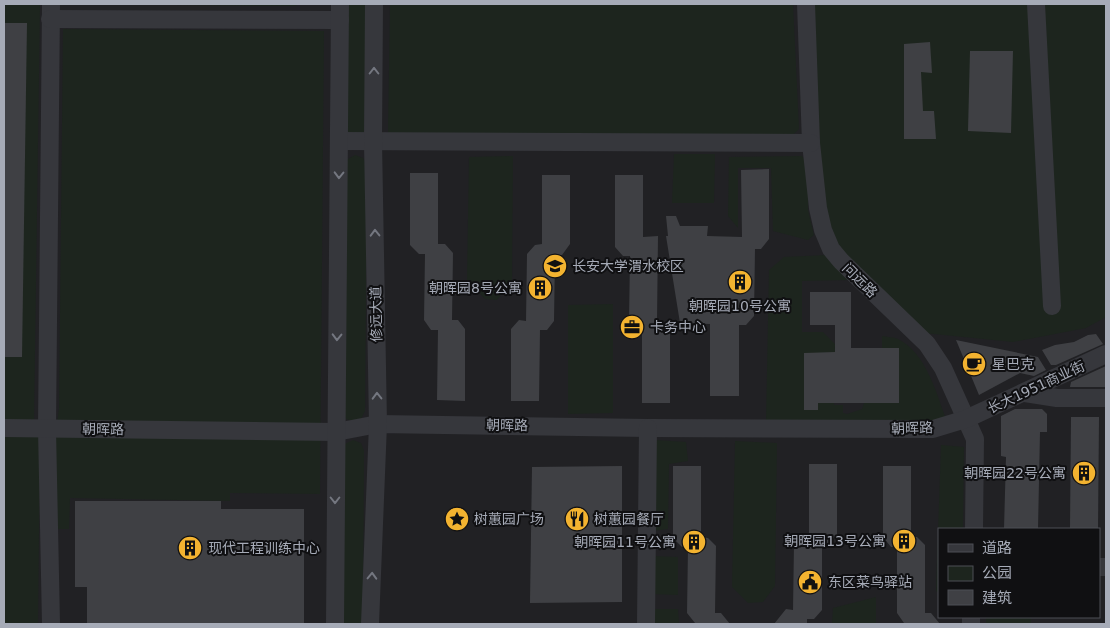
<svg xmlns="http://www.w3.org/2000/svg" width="1110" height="628" viewBox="0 0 1110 628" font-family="'DejaVu Sans','Noto Sans SC',sans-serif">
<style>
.built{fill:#212124;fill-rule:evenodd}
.green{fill:#1d251e}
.building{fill:#3f4044}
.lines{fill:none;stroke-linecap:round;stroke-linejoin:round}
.minor{stroke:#36373c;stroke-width:18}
.oneway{stroke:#747780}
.labels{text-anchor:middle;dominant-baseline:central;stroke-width:4;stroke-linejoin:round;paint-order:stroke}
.poi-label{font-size:14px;fill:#a6abb7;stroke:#101012;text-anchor:start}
.street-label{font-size:14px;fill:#a6abb7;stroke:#101012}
</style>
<rect width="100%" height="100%" fill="#151517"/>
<!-- built -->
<path class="built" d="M4 4H1106V624H4ZM939 529H1099V617H939Z"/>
<!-- green -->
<g class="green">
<path d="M4 4H40L34 420 40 443 38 624H4Z"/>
<path d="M63 4H297L296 6Z"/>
<path d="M346 4H369L364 134H349L345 126Z"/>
<path d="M390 4H793L799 129 791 137 388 133Z"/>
<path d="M813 4H1106V317L1086 328 1013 342 924 333 868 280 838 244 823 206Z"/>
<path d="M63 29 324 31 320 494 230 493V501L70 498 69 529H57L54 443 59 409Z"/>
<path d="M674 154H715L714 203H672Z"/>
<path d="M355 155 363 158 367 166 365 411 361 419 354 422 346 419 342 411 344 166 348 159Z"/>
<path d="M513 156 512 281 497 300 485 299 467 280 469 157Z"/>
<path d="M802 156 809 165 808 210 814 235 808 240 773 231 771 168H738V228L728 216 729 157Z"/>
<path d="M827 255 849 280 802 281V332H823L835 344 834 405H843V413L847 414 862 409 864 403H899V348H882V336C887 337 893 337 898 339 926 353 936 392 946 419L934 424 766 422 769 270 784 257Z"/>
<path d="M613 304V413L568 414V305Z"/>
<path d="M353 440 361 443 364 451 363 624H341L342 451 345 444Z"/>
<path d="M655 440 686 442 688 461 669 464 668 529 652 531Z"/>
<path d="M735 441 777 443 775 586 763 602 748 603 732 587Z"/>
<path d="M941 445 964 447 963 529H939V593L936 591Z"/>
<path d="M652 556 678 557V595L652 594Z"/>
<path d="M876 597V624H832L833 608Z"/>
<path d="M650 609H678L679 624H650Z"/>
<rect x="986" y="617" width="45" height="7"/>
</g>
<!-- building -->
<g class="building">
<path d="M4 23H27L22 357H4Z"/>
<path d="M930 42 932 73 921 72 923 111H934L936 139H904V44Z"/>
<path d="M970 51H1013L1011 133 968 131Z"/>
<path d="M769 169V239L761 249H755L754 316 746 325H739V396H710V324L680 323 666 236H668L666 216H676L680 226H708L707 236 742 237 741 170Z"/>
<path d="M410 173H438V244H445L453 253 452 320H458L465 329V401L437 400 438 330H431L424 320 425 254H419L410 245Z"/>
<path d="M542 175H570V244L562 255H555L554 321 547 330H540L539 401H511V329L519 320 526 321 527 254 535 245 542 244Z"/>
<path d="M615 175H643V237L658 236 657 322H663L670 331V403H642V332H636L629 322 630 256H623L615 247Z"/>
<path d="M810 292H851V348H899V403H818V410H804V353L835 352V325H810Z"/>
<path d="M1096 334 1103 344 1056 365H1051L1042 350 1055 345 1074 342 1088 335Z"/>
<path d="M956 340 1038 357 1046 370 1034 376 1020 373 979 395Z"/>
<path d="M1106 366V387H1070L1071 382Z"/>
<path d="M1015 409H1042L1047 414V432H1040L1038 529H1004L1006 457 1001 456V416Z"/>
<path d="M1071 417H1099L1098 529H1070Z"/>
<path d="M809 464H837V534L829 544H822V610L814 619H807V624H774L786 609 793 610 794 543 802 534H809Z"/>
<path d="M622 466V602L530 603 532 467Z"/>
<path d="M673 466H701V537L708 538 716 546 715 613H721L730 624H701V623H695L687 613 688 547H682L673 538Z"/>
<path d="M883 466H911V537H917L925 545V613H931L940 624H910V623H904L897 613V547H891L883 537Z"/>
<path d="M75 501H221V509H304V624H87V587H75Z"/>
</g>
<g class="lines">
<!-- minor -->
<g class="minor">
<path d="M51 4 47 429 51 624"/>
<path d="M806 4 811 143 818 208 823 230 831 249 841 261 927 344 943 368 975 439 974 529"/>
<path d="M1036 4 1052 306"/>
<path d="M50 19 340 20"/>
<path d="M339 141 811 143"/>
<path d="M1025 393 1057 398H1106"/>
<path d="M4 428 336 432 378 424 648 428 933 429 966 419 1106 354"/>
<path d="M1099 567H1106"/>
<path d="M335 624 340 4"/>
<path d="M370 624 378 424 373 141 374 4"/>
<path d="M646 624 648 428"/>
<path d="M971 624V617"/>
</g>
</g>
<!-- one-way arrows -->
<defs><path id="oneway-chevron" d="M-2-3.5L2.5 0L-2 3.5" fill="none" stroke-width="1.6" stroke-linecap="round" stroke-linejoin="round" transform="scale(1.25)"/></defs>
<g class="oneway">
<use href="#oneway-chevron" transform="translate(374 71) rotate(-90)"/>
<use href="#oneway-chevron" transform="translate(339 175) rotate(91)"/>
<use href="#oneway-chevron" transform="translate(375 233) rotate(-91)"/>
<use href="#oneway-chevron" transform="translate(337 337) rotate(91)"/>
<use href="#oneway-chevron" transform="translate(377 396) rotate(-91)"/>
<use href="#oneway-chevron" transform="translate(335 500) rotate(90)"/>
<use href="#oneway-chevron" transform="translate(372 576) rotate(-88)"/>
</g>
<!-- icons -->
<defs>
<g id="university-disc" transform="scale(1.25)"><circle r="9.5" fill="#f3b330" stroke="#101012"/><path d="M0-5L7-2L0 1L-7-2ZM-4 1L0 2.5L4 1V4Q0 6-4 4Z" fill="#111"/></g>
<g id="building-disc" transform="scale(1.25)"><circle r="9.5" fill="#f3b330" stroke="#101012"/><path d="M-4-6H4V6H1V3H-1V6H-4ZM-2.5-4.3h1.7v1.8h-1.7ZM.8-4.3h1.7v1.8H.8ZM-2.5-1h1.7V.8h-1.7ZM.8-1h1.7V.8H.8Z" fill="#111"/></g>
<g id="office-disc" transform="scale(1.25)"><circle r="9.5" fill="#f3b330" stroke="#101012"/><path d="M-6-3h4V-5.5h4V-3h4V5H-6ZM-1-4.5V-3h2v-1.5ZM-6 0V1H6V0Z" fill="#111"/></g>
<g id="cafe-disc" transform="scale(1.25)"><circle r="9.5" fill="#f3b330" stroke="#101012"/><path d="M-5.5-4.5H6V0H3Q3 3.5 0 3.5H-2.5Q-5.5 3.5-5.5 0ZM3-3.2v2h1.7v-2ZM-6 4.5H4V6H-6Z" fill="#111"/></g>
<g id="sight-disc" transform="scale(1.25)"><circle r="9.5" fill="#f3b330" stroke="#101012"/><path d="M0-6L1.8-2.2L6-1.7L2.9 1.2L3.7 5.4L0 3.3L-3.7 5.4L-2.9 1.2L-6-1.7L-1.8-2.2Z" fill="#111"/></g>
<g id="restaurant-disc" transform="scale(1.25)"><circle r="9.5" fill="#f3b330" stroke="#101012"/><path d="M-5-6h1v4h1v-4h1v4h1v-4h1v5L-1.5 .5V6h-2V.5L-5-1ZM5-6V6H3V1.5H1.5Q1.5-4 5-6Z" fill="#111"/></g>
<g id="civic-disc" transform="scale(1.25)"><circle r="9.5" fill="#f3b330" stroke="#101012"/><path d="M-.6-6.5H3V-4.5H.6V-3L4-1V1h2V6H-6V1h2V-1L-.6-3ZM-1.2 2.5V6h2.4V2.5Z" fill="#111"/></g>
</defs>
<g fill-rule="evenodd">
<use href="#university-disc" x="555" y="266"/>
<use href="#building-disc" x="740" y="282"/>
<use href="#building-disc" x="540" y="288"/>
<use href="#office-disc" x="632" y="327"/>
<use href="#cafe-disc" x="974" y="364"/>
<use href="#building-disc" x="1084" y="473"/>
<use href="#sight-disc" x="457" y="519"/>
<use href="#restaurant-disc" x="577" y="519"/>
<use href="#building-disc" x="904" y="541"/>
<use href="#building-disc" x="694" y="542"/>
<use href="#building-disc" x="190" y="548"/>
<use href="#civic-disc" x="810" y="582"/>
</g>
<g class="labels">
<!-- poi labels -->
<g class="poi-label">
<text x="572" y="266">长安大学渭水校区</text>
<text x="522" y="288" text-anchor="end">朝晖园8号公寓</text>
<text x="740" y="306" text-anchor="middle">朝晖园10号公寓</text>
<text x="650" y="327">卡务中心</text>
<text x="992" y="364">星巴克</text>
<text x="1066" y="473" text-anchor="end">朝晖园22号公寓</text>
<text x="474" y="519">树蕙园广场</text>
<text x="594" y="519">树蕙园餐厅</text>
<text x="886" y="541" text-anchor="end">朝晖园13号公寓</text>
<text x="676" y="542" text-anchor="end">朝晖园11号公寓</text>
<text x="208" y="548">现代工程训练中心</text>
<text x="828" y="582">东区菜鸟驿站</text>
</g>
<!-- street labels -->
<g class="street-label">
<text transform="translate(860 280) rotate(45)">问远路</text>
<text transform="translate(376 314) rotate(-91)">修远大道</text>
<text transform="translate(1036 387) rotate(-25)">长大1951商业街</text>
<text transform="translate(507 425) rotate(1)">朝晖路</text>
<text transform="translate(912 428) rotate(-2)">朝晖路</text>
<text transform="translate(103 429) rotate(1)">朝晖路</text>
</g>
</g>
<!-- border -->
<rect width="1110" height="628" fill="none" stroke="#a6abb7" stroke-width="10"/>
<!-- legend -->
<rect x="938" y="528" width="162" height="90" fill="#101012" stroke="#4c4e54"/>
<rect x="948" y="544" width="25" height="8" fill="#36373c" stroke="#4c4e54"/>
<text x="982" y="553" font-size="15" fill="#a6abb7">道路</text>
<rect x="948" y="566" width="25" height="15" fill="#1d251e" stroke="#4c4e54"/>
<text x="982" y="578" font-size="15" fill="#a6abb7">公园</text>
<rect x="948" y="590" width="25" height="15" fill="#3f4044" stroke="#4c4e54"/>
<text x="982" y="603" font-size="15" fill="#a6abb7">建筑</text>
</svg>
